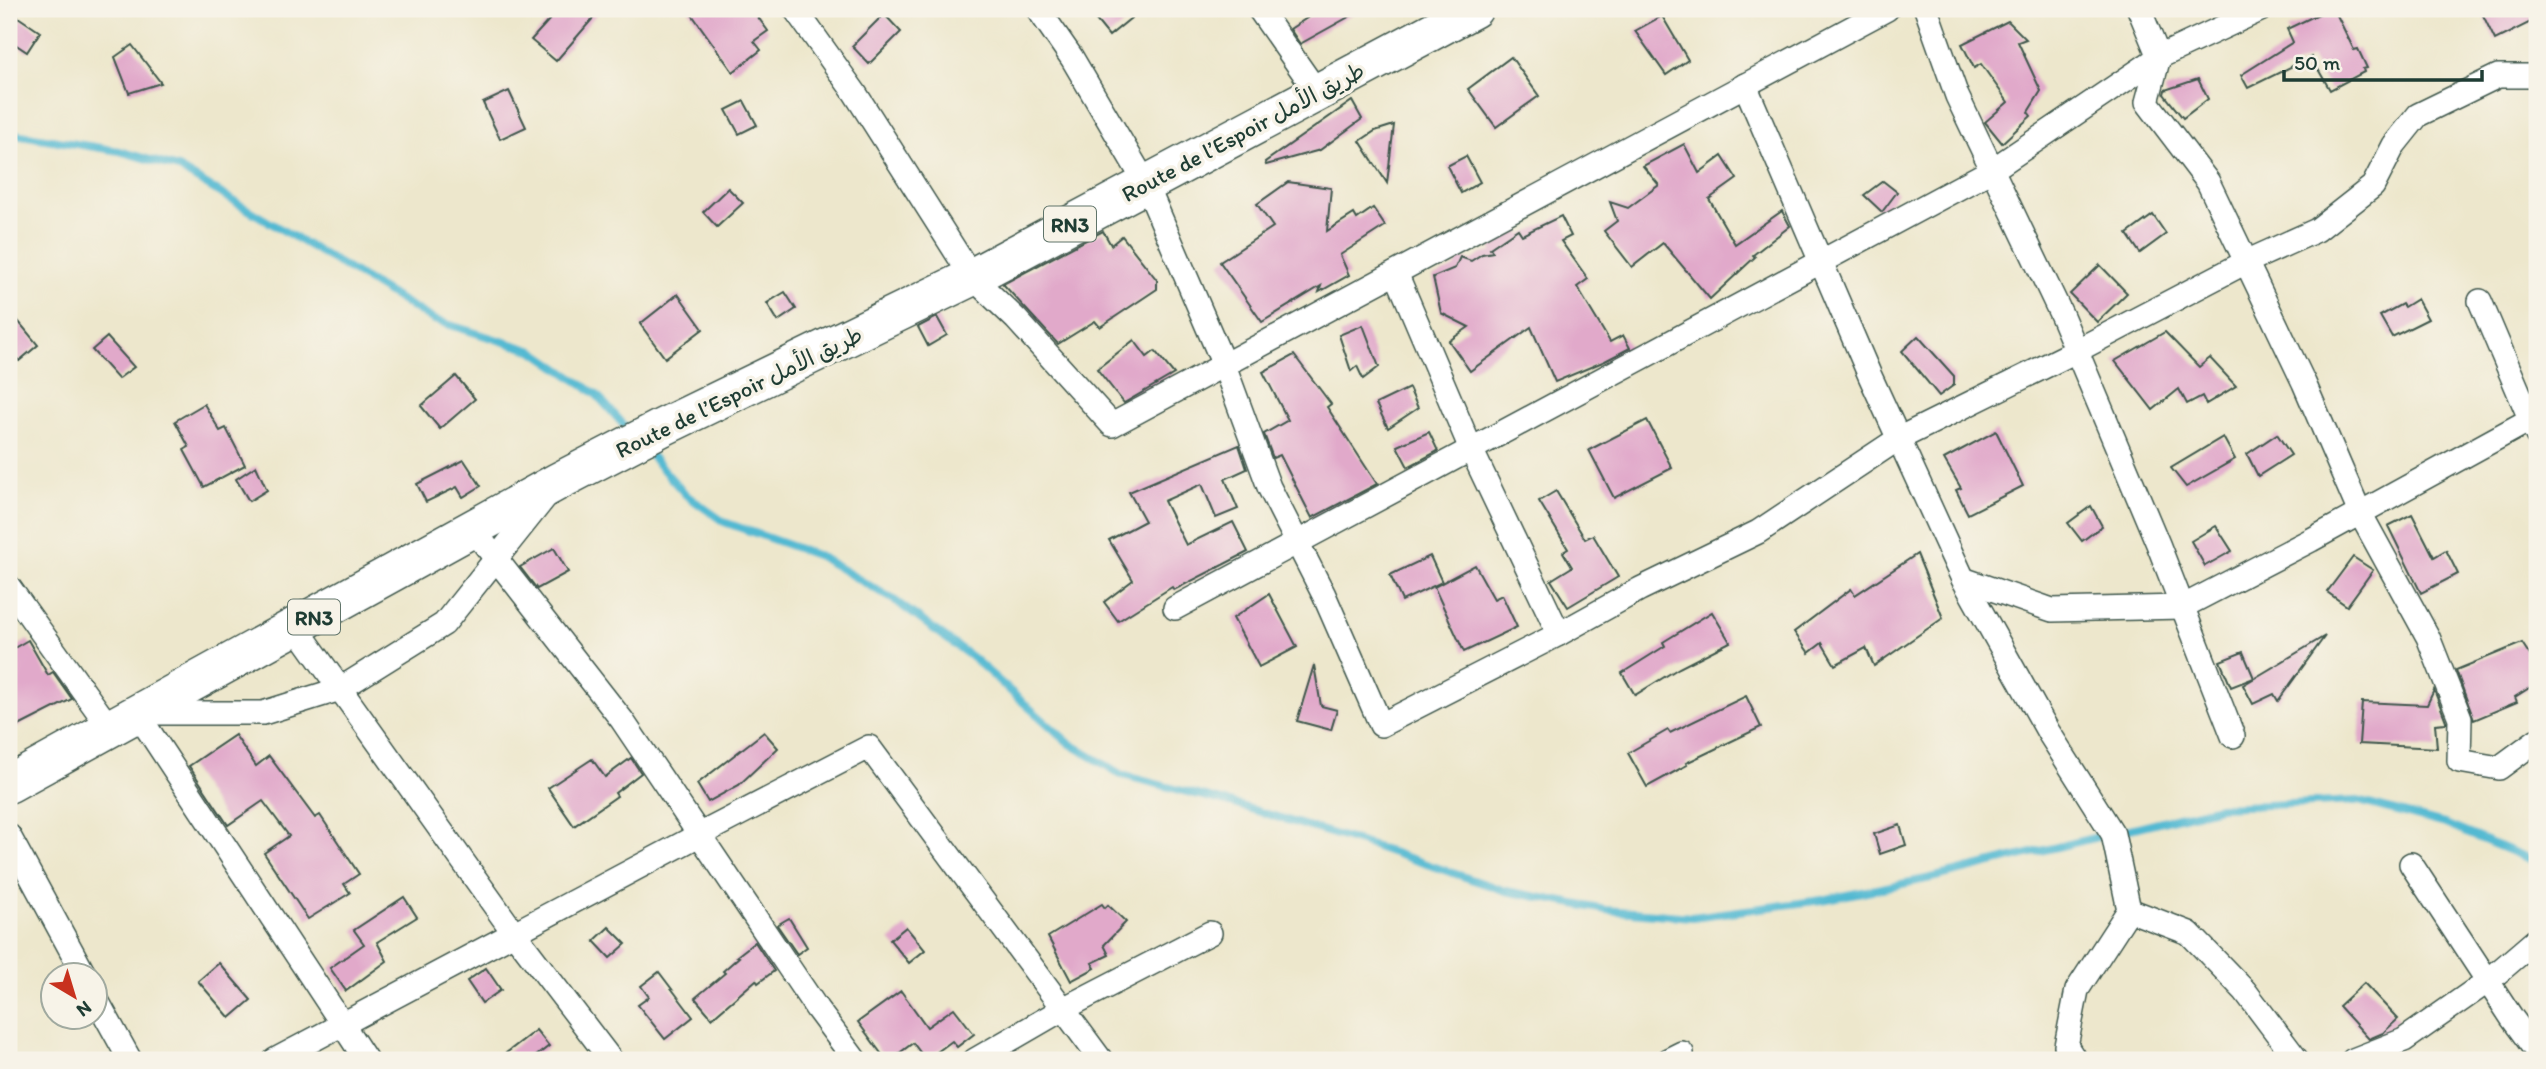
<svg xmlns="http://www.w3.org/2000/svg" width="2546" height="1069" viewBox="0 0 2546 1069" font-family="Itim,'Playpen Sans Arabic',sans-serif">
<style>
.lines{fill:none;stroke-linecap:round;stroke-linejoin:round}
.stream{stroke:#53b9d2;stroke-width:8}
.building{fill:#e1a9ca}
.minor-casing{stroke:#3e564b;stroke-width:26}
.trunk-casing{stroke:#3e564b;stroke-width:40}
.minor{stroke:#fff;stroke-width:23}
.trunk{stroke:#fff;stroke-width:37}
.labels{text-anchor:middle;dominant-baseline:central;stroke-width:7;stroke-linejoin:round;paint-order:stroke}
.shield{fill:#f7f3e8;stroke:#60746a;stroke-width:2}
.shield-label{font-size:21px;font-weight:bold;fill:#1f3d34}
.street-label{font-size:23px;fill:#1f3d34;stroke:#f7f3e8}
</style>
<rect width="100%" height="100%" fill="#f7f3e8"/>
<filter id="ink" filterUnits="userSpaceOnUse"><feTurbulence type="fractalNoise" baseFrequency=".0143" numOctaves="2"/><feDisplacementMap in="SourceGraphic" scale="14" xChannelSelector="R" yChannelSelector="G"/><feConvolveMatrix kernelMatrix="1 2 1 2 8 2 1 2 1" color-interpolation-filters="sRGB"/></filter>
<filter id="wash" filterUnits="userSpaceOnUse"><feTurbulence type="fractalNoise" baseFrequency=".00686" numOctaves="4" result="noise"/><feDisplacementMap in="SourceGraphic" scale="28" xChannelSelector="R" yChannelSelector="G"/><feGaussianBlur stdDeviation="1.57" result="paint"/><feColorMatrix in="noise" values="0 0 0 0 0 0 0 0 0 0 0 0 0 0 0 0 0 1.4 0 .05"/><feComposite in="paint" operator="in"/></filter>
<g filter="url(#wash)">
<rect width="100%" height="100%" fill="#ede7cc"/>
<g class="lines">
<!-- stream -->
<g class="stream">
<path d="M9 133 119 151 178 168 434 320 534 351 596 394 630 432"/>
<path d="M643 447 686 495 724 522 819 556 894 600 973 658 1069 743 1122 775 1237 805 1373 846 1506 891 1606 910 1692 917 1822 900 1931 878 2219 807 2358 801 2445 824 2537 862"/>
</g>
</g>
<g id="blocks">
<!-- building -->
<g class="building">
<path d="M559 9H601L556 61 531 40Z"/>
<path d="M688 9H752L768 31 754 41 761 50 733 72Z"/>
<path d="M1087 9H1142L1109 36Z"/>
<path d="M1321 9H1363L1300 44 1290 29Z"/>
<path d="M2329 9H2334L2354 50 2358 49 2367 68 2363 69 2364 72 2330 90 2311 57 2248 88 2241 75 2293 42 2287 29Z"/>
<path d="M2480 9H2537V19L2495 40Z"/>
<path d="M884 14 901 32 869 64 852 46Z"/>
<path d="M1662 16 1688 60 1666 75 1635 31Z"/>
<path d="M18 17 40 32 27 52 9 40V31Z"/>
<path d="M2008 21 2026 39 2018 42 2041 91 2028 112 2031 116 2002 143 1985 122 2008 102 1981 64 1974 68 1962 44Z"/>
<path d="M132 45 161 83 129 93 115 57Z"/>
<path d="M1511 57 1539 96 1496 127 1468 89Z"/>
<path d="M2198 79 2208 99 2183 118 2164 94 2165 90Z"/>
<path d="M509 91 526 127 500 139 483 103Z"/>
<path d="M744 101 757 125 739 134 726 110Z"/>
<path d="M1352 101 1362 119 1320 150 1266 165 1265 162Z"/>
<path d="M1394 125 1387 183 1360 141 1375 131Z"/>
<path d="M1684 144 1699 173 1722 156 1737 179 1709 199 1735 244 1782 211 1790 226 1753 255 1755 257 1710 299 1663 243 1632 267 1604 231 1617 221 1610 202 1628 208 1659 185 1643 166Z"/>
<path d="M1466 156 1480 182 1461 193 1447 166Z"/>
<path d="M1883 181 1897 192 1882 212 1864 195Z"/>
<path d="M1288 182 1331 188 1327 231 1354 214 1357 219 1373 208 1385 226 1340 255 1349 275 1319 292 1321 286 1262 322 1220 262 1273 227 1257 204Z"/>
<path d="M728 188 743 203 717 227 703 212Z"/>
<path d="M2153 215 2166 234 2140 253 2127 234Z"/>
<path d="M1561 216 1571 236 1561 241 1588 279 1577 287 1610 342 1623 335 1630 348 1605 361 1555 382 1531 327 1470 371 1449 341 1469 327 1441 313 1433 277 1455 268 1460 257 1471 261 1482 254 1493 252 1490 248 1518 229 1522 235Z"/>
<path d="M1103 231 1111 245 1122 236 1157 280V289L1100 327 1095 321 1058 344 1003 284Z"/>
<path d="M2100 265 2127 293 2097 322 2070 294Z"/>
<path d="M785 292 796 309 778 321 767 303Z"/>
<path d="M678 294 703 329 665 358 640 324Z"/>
<path d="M2417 299 2428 319 2392 337 2380 316 2402 304 2404 307Z"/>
<path d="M9 310 38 345 19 361 9 349Z"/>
<path d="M937 317 947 335 928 346 918 327Z"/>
<path d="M1363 325 1379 367 1363 379 1357 366 1351 371 1339 335Z"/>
<path d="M2165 332 2199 367 2210 358 2236 386 2206 404 2202 396 2187 404 2179 389 2153 410 2115 361Z"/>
<path d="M1918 336 1954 376V385L1939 396 1902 351Z"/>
<path d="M107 337 134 367 118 379 92 350Z"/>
<path d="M1134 340 1147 357 1155 351 1174 374 1124 403 1097 369Z"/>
<path d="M1294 355 1331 404 1327 407 1377 484 1312 518 1280 455 1273 458 1264 434 1288 420 1263 372Z"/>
<path d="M456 376 475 399 440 429 421 406Z"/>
<path d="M1409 388 1418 408 1388 428 1376 404Z"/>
<path d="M204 404 220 431 226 428 245 465 204 487 184 450 189 447 175 421Z"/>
<path d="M1647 420 1672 468 1614 498 1589 450Z"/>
<path d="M1996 431 2023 486 1968 514 1956 490 1961 488 1944 459Z"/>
<path d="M1429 432 1438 451 1408 467 1397 446Z"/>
<path d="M2277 434 2291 455 2258 476 2247 454Z"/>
<path d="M2223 437 2235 459 2186 487 2171 468Z"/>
<path d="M1239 445 1247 469 1225 479 1238 509 1216 518 1202 484 1164 501 1186 545 1233 522 1248 552 1174 590 1172 587 1118 621 1104 602 1133 580 1109 540 1145 521 1129 492Z"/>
<path d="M464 460 481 486 463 497 457 487 426 502 417 484Z"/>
<path d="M256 466 267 490 249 501 236 479Z"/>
<path d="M1556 491 1585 539 1593 535 1618 577 1568 607 1551 580 1572 567 1563 552 1568 549 1539 501Z"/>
<path d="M2091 506 2102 526 2082 541 2068 523Z"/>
<path d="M2412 514 2434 557 2446 550 2458 574 2421 593 2388 526Z"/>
<path d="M2216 526 2232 551 2205 566 2191 541Z"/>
<path d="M554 548 568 572 537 589 520 567Z"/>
<path d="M1917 554 1943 618 1874 666 1866 648 1835 665 1822 643 1809 653 1794 632 1851 589 1855 595Z"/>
<path d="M1430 556 1442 582 1402 601 1390 575Z"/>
<path d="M2353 557 2373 570 2347 606 2327 592Z"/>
<path d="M1475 565 1494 599 1502 595 1517 627 1464 652 1434 587Z"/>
<path d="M1269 594 1297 647 1259 667 1233 618Z"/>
<path d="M1712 612 1730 642 1679 668 1635 695 1622 673 1665 646 1663 642Z"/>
<path d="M2325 636 2278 701 2274 694 2253 704 2243 685Z"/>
<path d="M28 640 48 675 53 672 72 699 9 731V651Z"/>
<path d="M2522 643 2537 666V683L2515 697 2517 702 2474 720 2456 670Z"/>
<path d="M2243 652 2254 678 2231 687 2220 661Z"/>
<path d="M1314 665 1321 706 1337 710 1331 730 1297 721Z"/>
<path d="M2434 690 2446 721V723L2435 724 2437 748 2359 744 2362 702 2427 705Z"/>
<path d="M1746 696 1761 727 1686 763 1687 765 1647 787 1628 753 1668 730 1670 733Z"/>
<path d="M764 732 778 748 739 785 708 802 697 784Z"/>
<path d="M235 735 256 766 269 756 315 818 320 815 359 874 344 884 350 893 308 919 264 853 289 836 263 801 228 825 189 766Z"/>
<path d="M631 758 641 773 615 793 617 796 574 826 548 788 592 759 605 777Z"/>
<path d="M1900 825 1906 845 1880 854 1874 834Z"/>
<path d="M404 897 417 917 377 942 387 961 346 991 330 968 364 944 354 930Z"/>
<path d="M1102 904 1105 908 1108 905 1126 922 1104 945 1109 955 1092 963 1095 968 1071 981 1048 937Z"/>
<path d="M789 918 807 947 797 954 777 925Z"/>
<path d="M609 927 626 944 610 958 594 941Z"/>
<path d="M906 927 925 950 909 963 890 940Z"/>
<path d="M755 942 774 971 758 983 756 980 712 1018 695 998 725 973 723 971 739 957 737 956Z"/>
<path d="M219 963 251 1000 230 1018 198 981Z"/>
<path d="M486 968 501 990 482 1003 467 981Z"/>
<path d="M659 972 693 1017 665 1039 638 1005 649 997 641 986Z"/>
<path d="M2364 983 2398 1019 2383 1033 2369 1039 2339 1006Z"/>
<path d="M901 991 927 1027 954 1008 974 1034 957 1047 952 1041 926 1060 913 1043 890 1060H886L858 1022Z"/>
<path d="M536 1030 549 1046 531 1060H497Z"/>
</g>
</g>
</g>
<g filter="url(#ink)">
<use href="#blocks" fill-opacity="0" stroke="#3e564b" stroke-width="2"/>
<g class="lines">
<!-- minor casing -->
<g class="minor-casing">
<g id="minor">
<path d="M795 9 855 93 972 277 1016 319 1112 425 1887 9"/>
<path d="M1038 9 1072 58 1146 184 1224 365 1269 487 1324 595 1381 725 1559 634 1640 589 1758 532 1898 439 2076 351 2246 262 2317 230 2373 186 2394 145 2418 115 2498 76H2537"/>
<path d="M1259 9 1317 92"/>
<path d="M1926 9 1957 96 2062 316 2158 544 2233 736"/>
<path d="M2139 9 2159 57 2147 102 2208 182 2304 383 2360 513 2428 637 2460 718 2459 761 2499 768 2537 740"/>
<path d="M1745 85 1870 376 1963 579 2049 733 2113 834 2129 910 2077 990 2066 1046 2075 1060"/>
<path d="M1396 273 1471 449 1559 634"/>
<path d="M2480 301 2537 435"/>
<path d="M472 528 622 720 817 1009 855 1060"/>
<path d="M1963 579 2052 610 2182 607 2311 540 2537 416"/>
<path d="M9 587 109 727"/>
<path d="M1175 608 1992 170 2159 57 2262 9"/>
<path d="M296 627 514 933 611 1060"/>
<path d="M137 713 366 1060"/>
<path d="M147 713H263L340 689 444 624 546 496"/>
<path d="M9 836 84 974"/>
<path d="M2411 864 2512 1018 2537 1052"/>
<path d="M2129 910 2189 933 2245 991 2297 1060"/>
<path d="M94 995 130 1060"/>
<path d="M275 1060 699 835 869 747 1101 1060"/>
<path d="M975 1060 1063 1009 1210 933"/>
<path d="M1668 1060 1682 1053"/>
<path d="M2353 1060 2404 1040 2488 981 2537 939"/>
</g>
</g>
<!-- trunk casing -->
<g class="trunk-casing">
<path id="trunk" d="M9 784 557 482 661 428 972 277 1474 9"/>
</g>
<!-- minor -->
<use href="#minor" class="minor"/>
<!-- trunk -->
<use href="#trunk" class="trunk"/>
</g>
</g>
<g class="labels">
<!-- shield labels -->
<g class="shield">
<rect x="1044" y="206.5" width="52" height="35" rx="5"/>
<rect x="288" y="599.5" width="52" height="35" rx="5"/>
</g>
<g class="shield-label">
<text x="1070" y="224">RN3</text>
<text x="314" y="617">RN3</text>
</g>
<!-- street labels -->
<g class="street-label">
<text transform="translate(1243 132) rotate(-28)">Route de l’Espoir طريق الأمل</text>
<text transform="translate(739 392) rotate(-26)">Route de l’Espoir طريق الأمل</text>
</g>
</g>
<!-- margin -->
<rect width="2546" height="1069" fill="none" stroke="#f7f3e8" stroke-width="35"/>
<!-- north arrow -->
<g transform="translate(74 996) rotate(142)"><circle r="33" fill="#f7f3e8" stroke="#a1aaa0" stroke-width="2"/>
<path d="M0-5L12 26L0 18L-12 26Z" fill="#c8321e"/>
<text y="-10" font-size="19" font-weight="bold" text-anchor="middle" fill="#1f3d34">N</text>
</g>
<!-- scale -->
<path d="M2284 70v10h198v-10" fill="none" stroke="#1f3d34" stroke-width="3.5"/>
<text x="2294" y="70" font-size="21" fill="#1f3d34" stroke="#f7f3e8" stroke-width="5" paint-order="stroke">50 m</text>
</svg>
